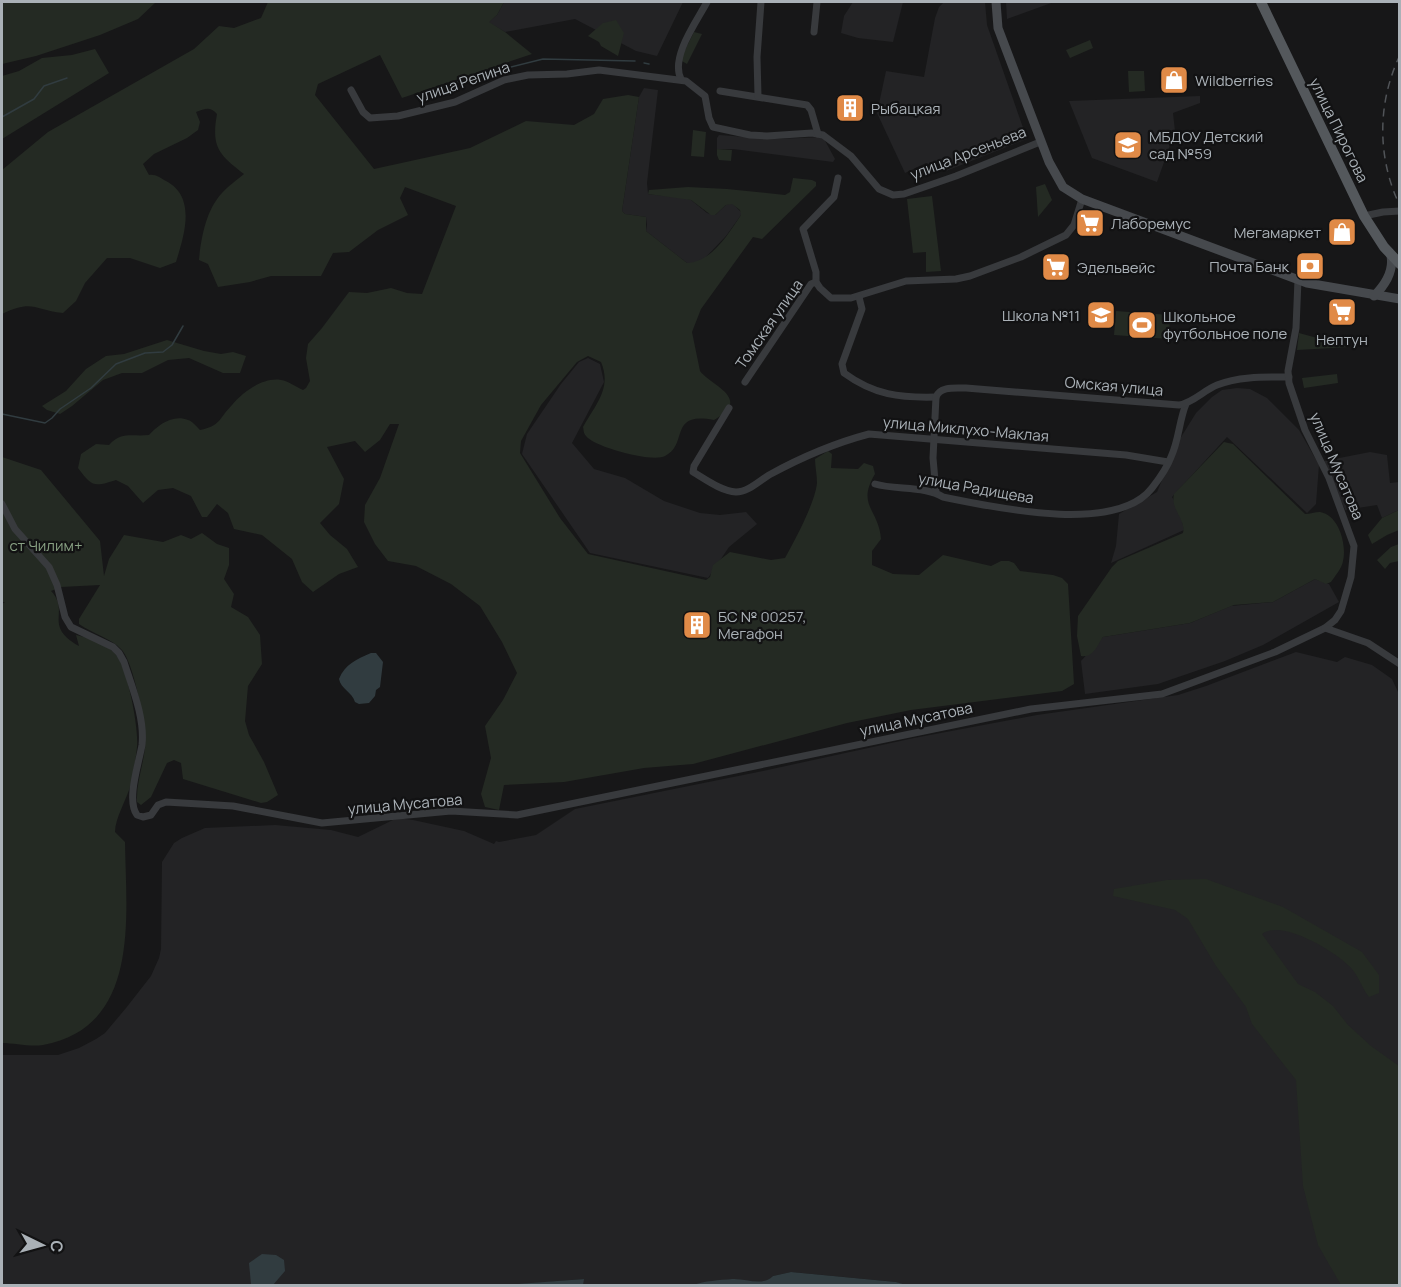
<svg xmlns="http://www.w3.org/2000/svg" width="1401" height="1287" viewBox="0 0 1401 1287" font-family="Manrope,sans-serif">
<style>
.built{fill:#232325}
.green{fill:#242a23}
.water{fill:#313c40}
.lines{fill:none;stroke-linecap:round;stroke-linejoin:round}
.stream{stroke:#313c40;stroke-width:1.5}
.minor{stroke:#383a3d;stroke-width:7}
.secondary{stroke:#46494d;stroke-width:9}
.primary{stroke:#54585c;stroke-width:10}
.rail{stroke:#515458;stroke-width:1.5;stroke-dasharray:8 6;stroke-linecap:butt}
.labels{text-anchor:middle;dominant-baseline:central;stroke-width:4.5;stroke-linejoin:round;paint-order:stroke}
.poi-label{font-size:15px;fill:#aab1b7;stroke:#121213;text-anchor:start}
.street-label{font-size:15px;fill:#aab1b7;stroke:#121213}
.park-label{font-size:15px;fill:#88a083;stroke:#121213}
</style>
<rect width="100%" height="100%" fill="#171718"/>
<!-- built -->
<g class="built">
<path d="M504 2H683L657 56 636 51 575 19 505 32 488 22 497 15Z"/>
<path d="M853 2H903L893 42 858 38 841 33 844 16Z"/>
<path d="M944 2H985L987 25 1027 139 946 171 926 163 905 173 877 113 886 71 924 77 935 18 939 7Z"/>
<path d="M1006 2H1054L1007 19Z"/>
<path d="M644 88 658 90 647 183 648 194 684 198 691 200 707 213 715 215 726 205 732 203 741 212V215L726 236 704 259 696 263H687L646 231 647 225 646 217 625 214 622 211 639 97Z"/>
<path d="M1200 96V103L1173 113 1175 131 1157 182 1092 158 1069 101Z"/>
<path d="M719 135 776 139 823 137 835 159 833 162 733 149H717V138Z"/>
<path d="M588 358 600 364 604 382 572 443 594 469 625 478 664 501 700 513 720 515 746 512 757 524 729 547 708 578 590 553 522 454 527 434 561 384 579 362Z"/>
<path d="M1237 388 1250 389 1267 398 1299 430 1319 465 1316 504 1307 513 1227 437 1172 497 1180 510 1184 530 1111 563 1116 546 1119 514 1157 492 1178 442 1196 413 1212 397 1222 390Z"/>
<path d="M1370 452 1387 455 1390 483 1399 482V510L1382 518 1377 505 1345 510 1324 461Z"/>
<path d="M1315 579 1329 584 1339 602 1263 645 1225 661 1158 684 1085 694 1081 661 1103 637 1190 623 1231 606 1273 602Z"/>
<path d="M1296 652 1337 662 1345 657 1372 665 1392 679 1399 694V1285L906 1286 896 1282 791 1272 773 1276 771 1279 760 1283 733 1279 693 1286 583 1285V1279L503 1286H2V1055H58L79 1048 96 1039 105 1033 126 1008 151 976 159 958 161 949 162 862 174 843 182 838 205 828 275 825 331 830 358 837 397 818 413 820 464 831 494 844 496 841 499 842 536 835 575 809 763 771 914 738 1037 715 1178 695 1206 686Z"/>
</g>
<!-- green -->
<g class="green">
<path d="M2 2H156L138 19 100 35 36 56 2 64Z"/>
<path d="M268 2H504L497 15 489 22 505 32 532 54 402 98 380 55 318 84 315 95 374 169 470 148 526 121 574 125 594 114 603 99 628 95 639 97 622 211 625 214 646 217V231L687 263C712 262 728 234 741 215L740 210 732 204 726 205 715 215H711L691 200 648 194 649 190 688 187 727 189 785 195 790 192 793 178 812 180 816 182V186L762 239 753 237 701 309 692 332 700 371C711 386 753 398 714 420 668 411 689 444 665 456 653 463 594 447 586 436 583 432 584 431 583 427 596 404 612 388 601 362L588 356 577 362 541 405 521 441 520 453 560 518 588 554 706 580 710 577 713 565 730 552 771 560 785 558C795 540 815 503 817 483 817 475 815 466 815 459L828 451 832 454 831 468 858 469 864 463 873 466 875 474C856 506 879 509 881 539L872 551V565L893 574 919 575 943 555 991 566 1001 561H1009L1014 563 1020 571 1053 575 1062 578 1068 584 1074 684 1062 691 911 710 847 723 693 764 644 768 564 782 504 785 499 810 485 807 481 794 491 758 485 726 503 700 517 673 502 642 480 606 451 584 416 566 388 561 375 544 364 522 365 505 380 478 399 424H390L380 440 365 452 355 441 327 447 344 479 339 504 320 523 330 535 347 549 358 567 339 574 313 592 302 582 292 559 262 535 234 529 228 513 217 504 207 517H202L191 496 173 488 158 490 143 503 128 486 116 480C94 487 92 487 78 468L81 454 96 444 109 445C122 431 132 437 149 435 158 425 173 414 188 420 192 421 197 427 200 430 221 426 219 418 232 405 243 392 263 377 281 380 288 381 296 387 303 390L306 388 310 381 306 358 308 344 322 328 349 292 367 293 391 288 407 293 422 294 456 206 405 187 400 198 408 215 378 230 349 252 333 253 321 276H271L250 282 218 287 208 264 199 260C201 238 206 210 222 193 228 186 237 180 244 174 219 155 211 147 217 114 210 106 205 109 196 112L200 122 198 130 187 138 154 154 143 164 149 175C156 174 160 178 166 181 197 197 184 236 176 262L160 268 130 258H107L85 283 76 301 63 313C34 310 33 299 2 314V170L48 132 194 49 219 26 234 28 261 18Z"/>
<path d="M616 20 624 33 618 56 601 46 599 42 588 36 603 23Z"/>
<path d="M694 32 702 34 687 64 680 60Z"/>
<path d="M1090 40 1093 48 1070 58 1066 50Z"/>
<path d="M95 49 109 73 2 139V76L19 71 42 58 72 55Z"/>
<path d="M1128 71H1144L1145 91 1129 92Z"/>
<path d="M693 130 706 132 704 157 691 156Z"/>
<path d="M717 149 732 150 731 161 719 160 717 155Z"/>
<path d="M1045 184 1052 200 1038 217 1036 187Z"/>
<path d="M932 196 941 271 926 272V252L913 253 907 199Z"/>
<path d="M1116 311 1170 315 1169 339 1114 335Z"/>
<path d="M1299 333 1350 347 1297 350Z"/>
<path d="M167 340 204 351 221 354 233 352 246 356 240 373H223L189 358 168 360 142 373H122L103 380 72 406 60 414 47 410 42 406 66 391 86 369 106 356 124 354Z"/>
<path d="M1337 374 1338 383 1304 388 1302 378Z"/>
<path d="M1224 442 1233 444 1305 514C1310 514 1315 512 1320 512 1339 515 1347 545 1343 561 1342 568 1335 576 1331 582L1326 584 1315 579 1273 602 1234 605 1190 623 1103 637C1097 645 1094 658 1081 656L1077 636 1078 616 1112 567 1118 561 1183 533C1186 519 1170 509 1174 494Z"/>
<path d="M2 457 41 470 100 541 104 576 109 559 124 535 163 542 181 535 191 539 202 533 217 544 229 548V565L224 579 234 594 231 607 248 617 260 635 262 664 248 686 245 721 249 735 264 762 278 795 267 802 261 803 183 779 181 763 174 760 167 763 151 797 141 805 137 802C136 784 143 766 145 748 147 729 134 664 122 650 111 638 93 634 79 624V619L100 585 61 587 51 591C71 612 42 625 79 646L76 635C90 638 109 645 117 656 128 671 139 729 137 747 136 759 133 772 131 784 127 799 115 818 115 832L125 842C126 917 141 1027 43 1045 30 1047 14 1043 2 1043V604L5 602H2Z"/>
<path d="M1399 510V530L1387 535 1372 544 1368 535 1382 518Z"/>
<path d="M1399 544V561L1390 563 1385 569 1377 560 1391 547Z"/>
<path d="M1206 879 1283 907 1362 952 1379 975V993L1369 997C1361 987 1359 975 1349 966 1334 951 1282 919 1262 934L1298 984 1315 992 1333 1006 1348 1025 1371 1046 1399 1066V1285H1341L1318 1245 1303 1186 1296 1080 1252 1024 1246 1007 1216 966 1188 919 1175 910 1113 896 1114 889 1167 880Z"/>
</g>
<!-- water -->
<g class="water">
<path d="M371 653H376L383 662 380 687 376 690 375 696 369 703 359 704 355 702C352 692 341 689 339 679 345 664 357 659 371 653Z"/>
<path d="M262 1254 276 1255 284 1260 285 1271 273 1285H254L251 1284 249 1263Z"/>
<path d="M791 1272 896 1282 906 1285H693C704 1281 720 1280 732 1279 746 1278 762 1287 773 1276Z"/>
<path d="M584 1279 583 1285H503Z"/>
</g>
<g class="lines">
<!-- stream -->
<g class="stream">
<path d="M644 63 649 64"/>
<path d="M427 92 483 74 543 59 635 61"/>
<path d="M2 117 34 99 44 86 67 78"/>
<path d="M2 414 45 423 52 418 60 409 91 388 116 364 145 353 163 352 172 345 183 326"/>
</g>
<!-- minor -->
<g class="minor">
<path d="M814 32 817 2"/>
<path d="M681 79C670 57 697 21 707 2"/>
<path d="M351 90 363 112 370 118 398 116 455 102 504 80 528 75 567 74 599 70 686 81 705 96 709 118 713 127 750 135 767 136 812 133 823 135 851 156 879 189 893 195 904 194 956 176 1040 142"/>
<path d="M720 91 807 105 811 110 818 134"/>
<path d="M758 96 757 57 761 2"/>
<path d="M838 178 834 197 803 229 816 272V282L820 288 831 298H851L906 281 956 279 970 276 1021 257 1066 235 1074 225 1082 199"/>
<path d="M1364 216 1383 212 1400 211"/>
<path d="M859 297 862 309 842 364 844 373C874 395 900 398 936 397"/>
<path d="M745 382 811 284 816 282"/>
<path d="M729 408 694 466 693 472C705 479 721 491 736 492 748 492 759 481 769 475 800 458 835 443 869 434L1126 455 1168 462"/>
<path d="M875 484C895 490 926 486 943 497 993 507 1116 535 1152 488 1159 479 1167 468 1171 457 1179 440 1179 421 1186 404"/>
<path d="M936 492 933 458 936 397C940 386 955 388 966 388L1179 405C1193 403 1204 390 1217 385 1239 376 1266 377 1289 377"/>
<path d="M2 504 15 529 49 567 57 585 65 617 71 627 113 647 119 653 124 662C132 687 145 718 142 745 139 763 126 800 137 815L143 817 151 815 158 805 166 802 233 806 322 823 451 811 517 815 1031 709 1162 694 1275 652 1325 628 1335 620 1341 611 1351 577 1354 546 1329 478 1305 430 1289 383 1288 371 1296 328 1298 280"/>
<path d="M1325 628 1368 643 1400 664"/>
</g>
<!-- secondary -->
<g class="secondary">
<path d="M996 2 998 28 1049 162 1063 187 1082 199 1307 283 1400 299"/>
<path d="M1374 296C1385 285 1394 272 1391 256"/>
</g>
<!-- primary -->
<path class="primary" d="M1261 2 1364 216 1384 247 1400 264"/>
<!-- rail -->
<path class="rail" d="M1400 55C1377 103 1377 158 1400 206"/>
</g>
<!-- icons -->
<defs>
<g id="shop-square" transform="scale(1.5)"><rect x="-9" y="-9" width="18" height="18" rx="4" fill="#e08a47" stroke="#121213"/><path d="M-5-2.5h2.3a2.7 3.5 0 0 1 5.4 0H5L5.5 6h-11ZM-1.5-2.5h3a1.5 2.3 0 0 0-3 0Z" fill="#fff"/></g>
<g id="building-square" transform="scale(1.5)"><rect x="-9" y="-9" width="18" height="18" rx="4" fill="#e08a47" stroke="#121213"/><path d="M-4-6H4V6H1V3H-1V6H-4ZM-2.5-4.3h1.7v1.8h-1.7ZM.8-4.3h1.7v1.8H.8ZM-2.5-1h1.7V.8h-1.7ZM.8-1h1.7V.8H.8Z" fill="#fff"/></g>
<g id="school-square" transform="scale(1.5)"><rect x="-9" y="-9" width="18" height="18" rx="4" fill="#e08a47" stroke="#121213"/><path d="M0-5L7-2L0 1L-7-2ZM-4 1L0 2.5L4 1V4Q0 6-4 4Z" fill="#fff"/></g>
<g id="supermarket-square" transform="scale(1.5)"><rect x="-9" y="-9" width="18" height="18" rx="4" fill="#e08a47" stroke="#121213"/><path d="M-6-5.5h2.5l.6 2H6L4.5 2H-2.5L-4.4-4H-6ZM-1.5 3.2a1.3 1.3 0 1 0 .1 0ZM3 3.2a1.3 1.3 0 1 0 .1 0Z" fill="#fff"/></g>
<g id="bank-square" transform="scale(1.5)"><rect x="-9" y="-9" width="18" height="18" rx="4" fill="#e08a47" stroke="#121213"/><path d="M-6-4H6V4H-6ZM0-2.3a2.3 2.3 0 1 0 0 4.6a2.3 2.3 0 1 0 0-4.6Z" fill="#fff"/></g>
<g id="stadium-square" transform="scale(1.5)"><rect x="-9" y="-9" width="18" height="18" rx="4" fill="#e08a47" stroke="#121213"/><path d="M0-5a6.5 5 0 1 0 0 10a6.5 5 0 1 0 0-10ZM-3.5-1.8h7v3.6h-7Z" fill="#fff"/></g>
</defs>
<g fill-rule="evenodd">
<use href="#shop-square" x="1174" y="80"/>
<use href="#building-square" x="850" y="108"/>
<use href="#school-square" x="1128" y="145"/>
<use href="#supermarket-square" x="1090" y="223"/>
<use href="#shop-square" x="1342" y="232"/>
<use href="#bank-square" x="1310" y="266"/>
<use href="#supermarket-square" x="1056" y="267"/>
<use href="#supermarket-square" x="1342" y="312"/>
<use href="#school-square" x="1101" y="315"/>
<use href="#stadium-square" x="1142" y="325"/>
<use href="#building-square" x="697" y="625"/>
</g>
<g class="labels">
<!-- poi labels -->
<g class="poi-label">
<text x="1195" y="80">Wildberries</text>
<text x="871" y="108">Рыбацкая</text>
<text x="1149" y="136">МБДОУ Детский<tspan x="1149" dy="17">сад №59</tspan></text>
<text x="1111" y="223">Лаборемус</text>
<text x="1321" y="232" text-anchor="end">Мегамаркет</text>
<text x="1289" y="266" text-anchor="end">Почта Банк</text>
<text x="1077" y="267">Эдельвейс</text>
<text x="1080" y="315" text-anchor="end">Школа №11</text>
<text x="1163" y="316">Школьное<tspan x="1163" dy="17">футбольное поле</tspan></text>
<text x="1342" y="339" text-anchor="middle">Нептун</text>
<text x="718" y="616">БС № 00257,<tspan x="718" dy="17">Мегафон</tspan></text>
</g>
<!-- street labels -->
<g class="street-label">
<text transform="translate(463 82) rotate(-19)">улица Репина</text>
<text transform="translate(1339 130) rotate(64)">улица Пирогова</text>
<text transform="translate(968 153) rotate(-21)">улица Арсеньева</text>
<text transform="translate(769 324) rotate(-55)">Томская улица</text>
<text transform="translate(1114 386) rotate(5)">Омская улица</text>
<text transform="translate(966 429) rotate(5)">улица Миклухо-Маклая</text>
<text transform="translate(1337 466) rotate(67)">улица Мусатова</text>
<text transform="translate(976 488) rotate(10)">улица Радищева</text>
<text transform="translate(916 719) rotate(-12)">улица Мусатова</text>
<text transform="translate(405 804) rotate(-5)">улица Мусатова</text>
</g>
<!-- park labels -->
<g class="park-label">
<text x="46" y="545">ст Чилим+</text>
</g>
</g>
<!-- border -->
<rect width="1401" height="1287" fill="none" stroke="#aab1b7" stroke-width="6"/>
<!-- north arrow -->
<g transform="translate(42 1245) rotate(95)" stroke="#121213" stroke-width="4.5" paint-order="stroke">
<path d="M0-4.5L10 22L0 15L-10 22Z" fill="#aab1b7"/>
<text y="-9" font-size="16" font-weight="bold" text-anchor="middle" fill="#aab1b7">С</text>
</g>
</svg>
